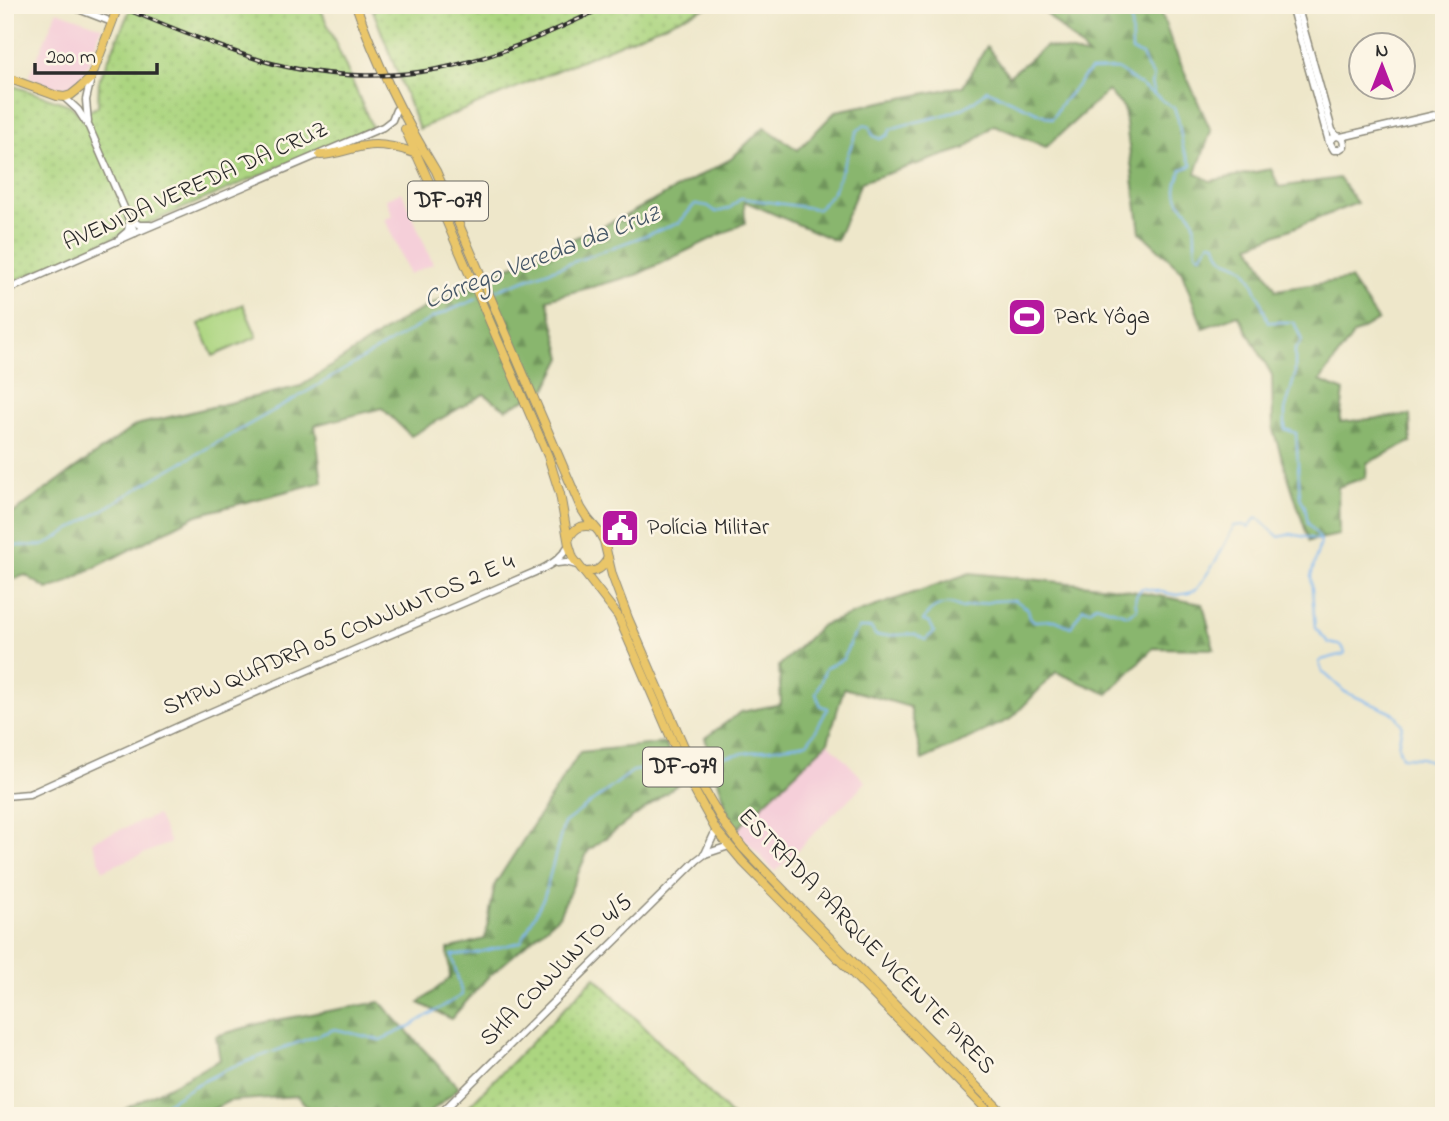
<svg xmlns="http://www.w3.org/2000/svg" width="1449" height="1121" viewBox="0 0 1449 1121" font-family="'Indie Flower',sans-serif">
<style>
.built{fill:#f5cfd9}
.green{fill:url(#green-dots);stroke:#6c8056;stroke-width:2}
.forest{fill:url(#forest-firs);stroke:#5a704c;stroke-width:2}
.pitch{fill:#acd580;stroke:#6c8056;stroke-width:2}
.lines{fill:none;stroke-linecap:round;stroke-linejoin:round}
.stream{stroke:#82b9f1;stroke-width:2}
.minor-casing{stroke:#8c897a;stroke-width:9}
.major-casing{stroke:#8c897a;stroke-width:10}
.minor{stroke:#fff;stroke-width:6}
.major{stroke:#eac669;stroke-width:8}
.rail-casing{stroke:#2b2b2b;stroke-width:4.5}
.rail{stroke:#fcf5e5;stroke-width:2;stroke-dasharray:5;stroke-linecap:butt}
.major-bridge-casing{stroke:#8c897a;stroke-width:10;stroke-linecap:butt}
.major-bridge{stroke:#eac669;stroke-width:8}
.labels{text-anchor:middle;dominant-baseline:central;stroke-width:5;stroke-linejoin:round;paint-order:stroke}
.shield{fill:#fcf5e5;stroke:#6a6863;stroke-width:2}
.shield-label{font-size:23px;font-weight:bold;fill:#2b2b2b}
.street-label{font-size:24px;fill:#2b2b2b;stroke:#fcf5e5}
.poi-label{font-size:24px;fill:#2b2b2b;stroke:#fcf5e5;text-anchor:start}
.water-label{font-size:26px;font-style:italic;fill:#455666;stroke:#fcf5e5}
</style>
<defs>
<pattern id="green-dots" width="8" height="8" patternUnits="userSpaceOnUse" patternTransform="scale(1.75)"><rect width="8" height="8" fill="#acd580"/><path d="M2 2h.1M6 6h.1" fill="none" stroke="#94b76f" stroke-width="1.8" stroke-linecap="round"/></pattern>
<pattern id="forest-firs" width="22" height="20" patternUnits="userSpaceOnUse" patternTransform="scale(1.75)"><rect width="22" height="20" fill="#89b66e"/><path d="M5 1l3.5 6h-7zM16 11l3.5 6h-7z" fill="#70945b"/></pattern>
</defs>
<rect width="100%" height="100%" fill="#fcf5e5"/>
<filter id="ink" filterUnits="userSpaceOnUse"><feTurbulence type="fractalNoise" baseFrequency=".0143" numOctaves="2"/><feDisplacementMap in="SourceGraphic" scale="14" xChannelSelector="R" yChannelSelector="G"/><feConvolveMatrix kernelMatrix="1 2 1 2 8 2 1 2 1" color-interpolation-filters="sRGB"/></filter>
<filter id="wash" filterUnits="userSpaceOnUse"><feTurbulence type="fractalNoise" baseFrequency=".00686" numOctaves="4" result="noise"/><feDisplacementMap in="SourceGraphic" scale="28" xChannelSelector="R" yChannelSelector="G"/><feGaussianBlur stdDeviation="1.57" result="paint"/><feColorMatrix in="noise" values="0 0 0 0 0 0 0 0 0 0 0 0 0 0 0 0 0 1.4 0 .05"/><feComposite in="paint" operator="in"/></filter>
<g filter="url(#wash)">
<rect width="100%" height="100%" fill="#eee7ca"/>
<!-- built -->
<g class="built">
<path d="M57 11 102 27 83 77 70 87 56 88 29 77Z"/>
<path d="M402 192 433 264 409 274 385 219 393 216 386 199Z"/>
<path d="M828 742 866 782 775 872 736 830Z"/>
<path d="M157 815 170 843 103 870 92 841Z"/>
</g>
<!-- green -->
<g class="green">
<path d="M132 5H319L372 127 5 285V83L70 105 81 116 98 106 99 81Z"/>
<path d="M371 5H711L419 129Z"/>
<path d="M595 977 732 1116H459Z"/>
</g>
<!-- forest -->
<g class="forest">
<path d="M1038 5H1159L1172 44 1211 131 1196 173 1210 181 1271 169 1279 187 1339 178 1357 203 1250 245 1276 290 1350 279 1378 320 1353 335 1320 381 1344 391 1340 422 1410 415 1411 442 1367 463 1366 477 1338 487 1339 535 1309 541 1273 430 1272 375 1238 315 1203 328 1181 270 1140 232 1124 108 1108 91 1046 147 994 125 964 149 861 182 836 241 744 201 745 223 636 275 547 299 562 358 546 389 506 409 484 394 411 436 382 408 315 425 322 482 197 515 61 585 47 589 25 575 5 582V519L136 425 301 386 406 317 520 262 625 216 731 159 764 127 798 150 836 111 963 86 987 46 1009 76 1046 46 1089 56Z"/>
<path d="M970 573 1110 587 1203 604 1214 649 1153 648 1108 694 1056 672 1011 719 922 760 910 707 844 688 828 742 736 830 727 810 705 738 741 712 781 704 779 666 822 625Z"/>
<path d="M665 743 681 782 588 851 559 916 486 979 451 1019 419 1003 450 978 448 949 485 939 495 884 580 752Z"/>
<path d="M380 1002 459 1088 426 1116H317L297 1096 229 1101 200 1116H118L127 1108 220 1060 216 1036 265 1022Z"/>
</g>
<!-- pitch -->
<path class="pitch" d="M243 304 257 337 213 356 199 324Z"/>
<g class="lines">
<!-- stream -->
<g class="stream">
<path d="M1126 5 1131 12 1132 51 1142 55 1147 67 1154 77 1151 84 1154 93"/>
<path d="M492 292 679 223 695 204 708 206 716 212 729 209 741 198 818 209 833 192 857 131 865 125 870 127C871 134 873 137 880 139L888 135 891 129C915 120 942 119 965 107 973 103 980 96 987 90L1052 119 1061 104 1090 70 1117 69 1174 108 1178 119 1183 148 1192 166 1182 169C1176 182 1172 195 1183 206 1187 211 1191 213 1193 219 1196 227 1194 243 1196 253L1201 255 1210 242 1216 243C1220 267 1235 257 1246 271 1255 283 1263 307 1268 322H1294L1302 341 1295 350V375L1285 411V429L1296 433 1300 497 1305 507 1308 523 1321 540 1311 576 1315 628 1329 643 1342 646 1345 652 1344 654 1321 660 1319 662 1322 671 1345 692 1395 714 1402 725 1398 746 1402 757 1421 758 1444 765"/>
<path d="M5 548 9 546 45 545 165 472 296 398 432 318 477 299"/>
<path d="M695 761 807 743 815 732 828 708 821 706 816 694 826 668 843 659 850 642 859 628H871L876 636 915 634 925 640 934 632 930 623 923 621C930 606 948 600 962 608L994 601 1015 600 1028 609 1030 617 1034 621 1055 620 1071 627 1083 608 1090 610 1096 605 1128 615 1137 609C1134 599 1135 595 1142 588L1177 595 1189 593 1197 589 1217 559 1234 526 1243 525 1249 527 1255 519 1258 518 1279 537 1291 534 1320 540"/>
<path d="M676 764H677"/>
<path d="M146 1116 194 1086 229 1068 335 1029 380 1040 407 1028 462 995 452 955 472 954 521 942 544 897 564 823 633 771 670 765"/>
</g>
</g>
</g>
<g filter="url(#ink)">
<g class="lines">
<!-- minor casing -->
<g class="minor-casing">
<g id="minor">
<path d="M68 5 112 22"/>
<path d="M1291 5 1329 142"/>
<path d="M1297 5 1332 130 1336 136C1342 136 1344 140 1344 146L1338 150H1334L1330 143V140L1336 136"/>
<path d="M64 97 78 110 89 127 135 233"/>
<path d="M88 122 86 100 91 78"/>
<path d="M1341 137 1435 115 1444 117"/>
<path d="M121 237 128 231 130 218 139 225H150"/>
<path d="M5 291 135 233 383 127 392 120 396 110"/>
<path d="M557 563 566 562 577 565"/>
<path d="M5 796 29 794 34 792 197 718 542 569C554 563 562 557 569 545"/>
<path d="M705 854 716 830"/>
<path d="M438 1116 697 860 705 854 729 846"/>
</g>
</g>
<!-- major casing -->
<g class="major-casing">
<g id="major">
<path d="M356 5C376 63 404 119 436 171L581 508 588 519 599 532 604 541 612 575 628 618 699 781 723 822 743 848 792 899 892 1002 1006 1116"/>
<path d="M5 77 57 96 64 97 71 95 81 87 91 78 113 20"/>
<path d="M405 129 439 204 548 456 560 494 569 545 573 558 618 616 692 786 716 830 743 862 993 1116"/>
<path d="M320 155C336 155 349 148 365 146 381 143 402 148 417 154"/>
<path d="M569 538C575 527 582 524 594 527"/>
<path d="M584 572C597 572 602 569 608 558"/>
</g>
</g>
<!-- minor -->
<use href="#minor" class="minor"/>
<!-- major -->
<use href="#major" class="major"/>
<!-- rail casing -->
<g class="rail-casing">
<g id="rail">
<path d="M116 5C163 24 211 45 260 60 328 80 403 81 471 61 519 48 564 26 609 5"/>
<path d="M1440 5 1444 18"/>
</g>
</g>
<!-- rail -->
<use href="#rail" class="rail"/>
<!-- major-bridge casing -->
<g class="major-bridge-casing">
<path id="major-bridge" d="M113 20 118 5"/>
</g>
<!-- major-bridge -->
<use href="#major-bridge" class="major-bridge"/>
</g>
</g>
<!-- icons -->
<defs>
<g id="stadium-square" transform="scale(2.0125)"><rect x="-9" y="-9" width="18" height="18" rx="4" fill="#b5179e" stroke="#fcf5e5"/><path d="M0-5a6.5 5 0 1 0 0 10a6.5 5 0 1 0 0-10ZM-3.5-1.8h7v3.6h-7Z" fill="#fff"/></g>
<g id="civic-square" transform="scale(2.0125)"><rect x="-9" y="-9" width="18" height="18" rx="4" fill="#b5179e" stroke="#fcf5e5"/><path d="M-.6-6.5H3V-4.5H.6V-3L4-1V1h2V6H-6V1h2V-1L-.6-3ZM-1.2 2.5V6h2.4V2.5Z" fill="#fff"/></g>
</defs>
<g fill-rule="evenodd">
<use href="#stadium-square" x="1027" y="317"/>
<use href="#civic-square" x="620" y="528"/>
</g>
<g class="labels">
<!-- shield labels -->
<g class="shield">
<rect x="408" y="181.5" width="80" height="39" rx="5"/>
<rect x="643" y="747.5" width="80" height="39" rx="5"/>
</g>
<g class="shield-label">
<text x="448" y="201">DF-079</text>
<text x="683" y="767">DF-079</text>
</g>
<!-- street labels -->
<g class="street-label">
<text transform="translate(196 187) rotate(-24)">AVENIDA VEREDA DA CRUZ</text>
<text transform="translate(339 636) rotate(-23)">SMPW QUADRA 05 CONJUNTOS 2 E 4</text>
<text transform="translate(866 942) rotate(46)">ESTRADA PARQUE VICENTE PIRES</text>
<text transform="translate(557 971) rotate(-45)">SHA CONJUNTO 4/5</text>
</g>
<!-- poi labels -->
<g class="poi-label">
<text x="1054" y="317">Park Yôga</text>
<text x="647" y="528">Polícia Militar</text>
</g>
<!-- water labels -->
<g class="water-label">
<text transform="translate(542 258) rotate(-21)">Córrego Vereda da Cruz</text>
</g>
</g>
<!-- margin -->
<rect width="1449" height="1121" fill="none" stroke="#fcf5e5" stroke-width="28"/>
<!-- north arrow -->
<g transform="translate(1382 66)"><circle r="33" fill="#fcf5e5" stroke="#a8a49b" stroke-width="2"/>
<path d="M0-5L12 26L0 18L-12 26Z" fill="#b5179e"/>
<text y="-10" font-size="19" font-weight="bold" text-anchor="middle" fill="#2b2b2b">N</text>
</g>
<!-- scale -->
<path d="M35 63v10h122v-10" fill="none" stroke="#2b2b2b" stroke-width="3.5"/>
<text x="46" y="63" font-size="21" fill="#2b2b2b" stroke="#fcf5e5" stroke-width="5" paint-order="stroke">200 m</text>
</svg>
